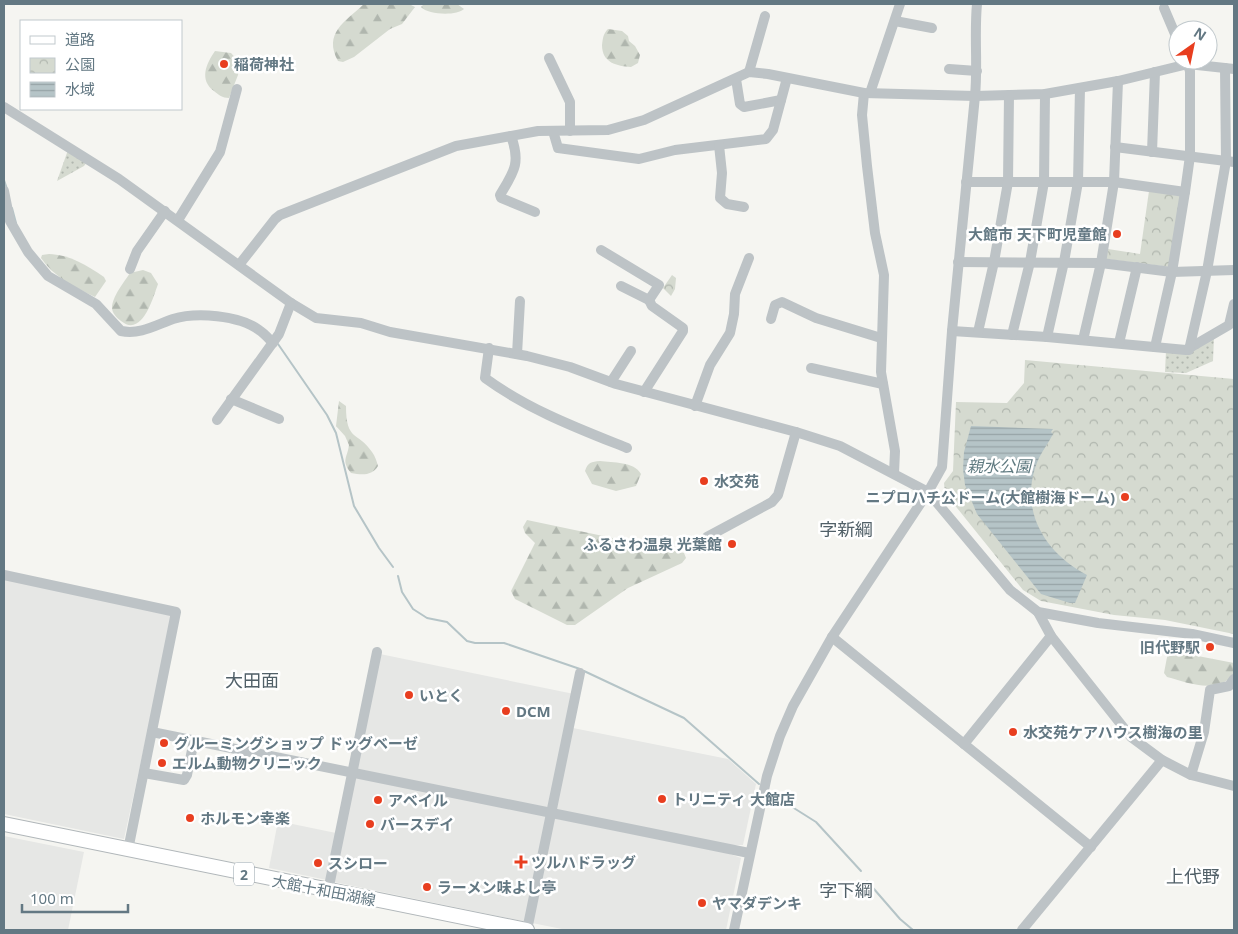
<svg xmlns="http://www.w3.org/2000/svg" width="1238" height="934" viewBox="0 0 1238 934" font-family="'Noto Sans','Noto Sans JP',sans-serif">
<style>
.built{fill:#e6e7e5}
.grass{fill:url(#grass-dots)}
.forest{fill:url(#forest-firs)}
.park{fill:url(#park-crowns)}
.water{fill:url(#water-rules)}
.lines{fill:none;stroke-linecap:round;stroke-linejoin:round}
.stream{stroke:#b5c4c7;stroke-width:2}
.major-casing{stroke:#b1b7ba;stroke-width:16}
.minor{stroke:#bdc3c6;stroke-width:10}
.major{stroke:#fff;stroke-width:14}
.poi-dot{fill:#e83e1f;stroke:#fff;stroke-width:2}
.labels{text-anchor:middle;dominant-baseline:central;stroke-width:5;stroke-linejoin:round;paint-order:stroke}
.shield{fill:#fff;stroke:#92a0a8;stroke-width:1}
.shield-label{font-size:14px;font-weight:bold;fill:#637883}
.poi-label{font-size:15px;font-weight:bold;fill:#637883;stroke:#fff;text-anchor:start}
.street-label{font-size:15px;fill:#637883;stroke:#fff}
.water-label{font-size:16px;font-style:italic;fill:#5f7a80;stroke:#fff}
.quarter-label{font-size:18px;fill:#516068;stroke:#fff}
</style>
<defs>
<pattern id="grass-dots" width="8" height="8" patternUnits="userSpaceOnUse" patternTransform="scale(1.25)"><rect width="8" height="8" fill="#d5dad0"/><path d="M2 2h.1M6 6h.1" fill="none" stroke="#b0b6ae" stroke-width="1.8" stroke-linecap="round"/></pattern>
<pattern id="forest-firs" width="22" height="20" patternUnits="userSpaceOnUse" patternTransform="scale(1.25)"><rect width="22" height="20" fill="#d5dad0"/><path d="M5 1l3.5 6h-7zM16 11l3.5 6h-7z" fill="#b0b6ae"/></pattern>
<pattern id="park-crowns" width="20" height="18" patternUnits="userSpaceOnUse" patternTransform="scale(1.25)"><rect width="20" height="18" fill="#d5dad0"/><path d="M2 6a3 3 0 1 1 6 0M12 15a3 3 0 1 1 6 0" fill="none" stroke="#b0b6ae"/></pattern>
<pattern id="water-rules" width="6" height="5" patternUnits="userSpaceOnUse" patternTransform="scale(1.25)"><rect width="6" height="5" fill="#b5c4c7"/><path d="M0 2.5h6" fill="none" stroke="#97a4a7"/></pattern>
</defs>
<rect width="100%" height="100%" fill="#f5f5f1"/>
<!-- built -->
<g class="built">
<path d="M4 577 168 612 172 619 124 839 4 814Z"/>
<path d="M380 654 574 694 550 810 356 770Z"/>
<path d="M573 728 728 759 756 784 743 845H726L555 811Z"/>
<path d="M355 775 546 815 527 922 334 882Z"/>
<path d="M554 818 727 853 741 858 726 930H567L532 923Z"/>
<path d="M278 821 336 833 327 880 269 868Z"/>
<path d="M4 836 84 852 68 930H4Z"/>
</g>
<!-- grass -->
<g class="grass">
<path d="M68 150 87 162 84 166 57 181Z"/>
<path d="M1214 337 1213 361 1186 373 1165 372 1166 351Z"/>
</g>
<!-- forest -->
<g class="forest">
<path d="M364 4H409L415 7 402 24 390 29 354 57 343 62 338 61C323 33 345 22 364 4Z"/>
<path d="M424 4H457L464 9C457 16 428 15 421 7Z"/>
<path d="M608 29 622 31 628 36 629 41 635 46 640 55 638 63 631 67C617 66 602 63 602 45 603 38 603 34 608 29Z"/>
<path d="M215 51 231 53 240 63 238 75 229 98C222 98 219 95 214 91 199 80 206 64 215 51Z"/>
<path d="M49 254C71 255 86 265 104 277L106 281 95 297C74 287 54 277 41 258L42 255Z"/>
<path d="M143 270 151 273 158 284C153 298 142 338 121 321 117 318 112 313 112 308 112 297 124 282 130 273Z"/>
<path d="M339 401 346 406C346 442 358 431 372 452 375 456 377 462 378 466 372 476 362 475 351 473 341 460 347 459 349 445L345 436 336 426Z"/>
<path d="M600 461C613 463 634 461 641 474L636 486 616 491 592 484 585 471C588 462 591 462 600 461Z"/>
<path d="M527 520 684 553 686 558 682 563 628 588 575 625H567L515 599 511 591 535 543 525 533 523 527Z"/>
<path d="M1172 651 1234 663V675C1215 694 1189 683 1167 677L1164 673 1168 652Z"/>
</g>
<!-- park -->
<g class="park">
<path d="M1149 191 1181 196 1170 267 1106 259 1108 249 1140 254Z"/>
<path d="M672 275 676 278 675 289 671 296 663 288Z"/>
<path d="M1025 360 1234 379V634L1165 620 1114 615 1041 601 1023 590 945 493 944 483 953 471 956 402 1007 403 1024 383Z"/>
</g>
<!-- water -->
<path class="water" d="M971 426 1053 429 1051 432 1053 434C1049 442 1043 450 1039 458 1017 507 1043 552 1087 575L1075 603H1070L1041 594 977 514 965 485 963 469 964 452Z"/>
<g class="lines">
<!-- stream -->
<g class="stream">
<path d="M4 180 7 189"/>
<path d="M12 208 16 223"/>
<path d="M278 344 327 415 336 433 354 506 379 548 393 567"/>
<path d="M398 576 402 592 413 609 427 618 447 622 467 641 475 643H504L580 669"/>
<path d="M584 671 684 718 759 784"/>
<path d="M770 793 816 822 861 871"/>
<path d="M867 881 900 919 913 930"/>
</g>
<!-- major casing -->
<g class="major-casing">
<path id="major" d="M4 824 527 930"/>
</g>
<!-- minor -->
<g class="minor">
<path d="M1164 8 1178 41"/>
<path d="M895 21 932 28"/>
<path d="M549 58 570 102V131"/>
<path d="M949 69 977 71"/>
<path d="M749 72 765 16"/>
<path d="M736 79 740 104 744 107 781 100"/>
<path d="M864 93 862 115 867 166 875 233 884 275 881 372 895 451 894 473"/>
<path d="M870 93 900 4"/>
<path d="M4 107 119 179 291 303 316 318 361 323 390 332 527 356 570 367 616 384 796 432 840 446 928 492 1010 590 1038 612 1098 623 1192 634 1234 643"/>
<path d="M553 131 558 148 639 159 675 150 766 139 773 130 787 78"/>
<path d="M511 136C521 163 514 172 500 195L501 198 535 212"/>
<path d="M719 145 722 173 720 198 727 204 744 207"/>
<path d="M1115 147 1234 162"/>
<path d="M1152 152 1155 72"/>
<path d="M966 182H1114L1185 192"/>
<path d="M4 191 10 221 28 252 48 276 96 304 121 331C140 335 156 325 173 319 196 312 239 315 259 330 264 333 269 339 273 343"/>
<path d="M178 220 220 152 237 89"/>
<path d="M601 250 659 285 649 300 621 286"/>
<path d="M958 262 1101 263 1172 272 1234 270"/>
<path d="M239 265 275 219 280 215 456 146 538 131 608 130 644 120 749 72 768 74 864 93 975 96 1045 94 1118 81 1188 64 1234 69"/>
<path d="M130 269 137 251 165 211"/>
<path d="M771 319 775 305 782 302 816 318 881 338"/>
<path d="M952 331 1047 337 1186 350 1229 325 1234 304"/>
<path d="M978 332 994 262 1008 182 1009 95"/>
<path d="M1012 335 1030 262 1044 182 1045 94"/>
<path d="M1047 337 1064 262 1078 182 1080 88"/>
<path d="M1083 340 1101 263 1114 182 1118 81"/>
<path d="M1119 343 1137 267"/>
<path d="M1155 347 1172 272 1185 192 1190 156V71L1186 60"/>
<path d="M489 348 485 378C529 410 577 428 627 448"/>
<path d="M1189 350 1207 271 1226 161 1225 68"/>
<path d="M517 354 520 301"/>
<path d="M811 368 883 384"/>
<path d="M611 382 631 351"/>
<path d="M644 392 683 331V328L652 306 649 300"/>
<path d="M231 399 279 419"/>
<path d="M695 406 710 365 730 333 734 314 735 294 749 258"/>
<path d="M217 420 279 334 291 303"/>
<path d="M707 537 772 502 778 495 796 432"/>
<path d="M4 575 176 612 128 850"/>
<path d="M1038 612 1051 636 1131 737 1162 760 1191 775 1234 786"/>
<path d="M832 637 1091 847"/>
<path d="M152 732 749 853"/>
<path d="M964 744 1051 636"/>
<path d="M144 773 184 780 187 775 194 740"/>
<path d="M1191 775 1204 732 1210 690 1229 686 1234 679"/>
<path d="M328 891 377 652"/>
<path d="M527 930 580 673"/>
<path d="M734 930 767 776 780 736 793 706 832 637 928 492 942 467 952 331 975 96C978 65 974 35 977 4"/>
<path d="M1022 930 1162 760"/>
</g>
<!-- major -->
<use href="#major" class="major"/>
</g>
<!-- markers -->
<g class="poi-dot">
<circle cx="224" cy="64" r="5"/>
<circle cx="1117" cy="234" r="5"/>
<circle cx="704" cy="481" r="5"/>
<circle cx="1125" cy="497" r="5"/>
<circle cx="732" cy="544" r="5"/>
<circle cx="1210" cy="647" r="5"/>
<circle cx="409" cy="695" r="5"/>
<circle cx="506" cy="711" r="5"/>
<circle cx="1013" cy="732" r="5"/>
<circle cx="164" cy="743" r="5"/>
<circle cx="162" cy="763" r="5"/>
<circle cx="662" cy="799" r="5"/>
<circle cx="378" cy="800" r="5"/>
<circle cx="190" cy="818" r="5"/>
<circle cx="370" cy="824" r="5"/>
<path d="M518.5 854.5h5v5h5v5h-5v5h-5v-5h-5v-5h5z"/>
<circle cx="318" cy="863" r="5"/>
<circle cx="427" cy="887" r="5"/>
<circle cx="702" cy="903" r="5"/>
</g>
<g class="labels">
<!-- shield labels -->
<rect class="shield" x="234" y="862.5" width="20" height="23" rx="4"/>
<g class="shield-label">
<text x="244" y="874">2</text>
</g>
<!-- poi labels -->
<g class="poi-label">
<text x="234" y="64">稲荷神社</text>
<text x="1107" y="234" text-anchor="end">大館市 天下町児童館</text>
<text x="714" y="481">水交苑</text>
<text x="1115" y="497" text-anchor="end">ニプロハチ公ドーム(大館樹海ドーム)</text>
<text x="722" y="544" text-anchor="end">ふるさわ温泉 光葉館</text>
<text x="1200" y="647" text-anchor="end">旧代野駅</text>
<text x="419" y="695">いとく</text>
<text x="516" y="711">DCM</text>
<text x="1023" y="732">水交苑ケアハウス樹海の里</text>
<text x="174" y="743">グルーミングショップ ドッグベーゼ</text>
<text x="172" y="763">エルム動物クリニック</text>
<text x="672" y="799">トリニティ 大館店</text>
<text x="388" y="800">アベイル</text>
<text x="200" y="818">ホルモン幸楽</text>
<text x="380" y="824">バースデイ</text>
<text x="531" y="862">ツルハドラッグ</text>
<text x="328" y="863">スシロー</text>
<text x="437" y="887">ラーメン味よし亭</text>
<text x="712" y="903">ヤマダデンキ</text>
</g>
<!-- street labels -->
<g class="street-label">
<text transform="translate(324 890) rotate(11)">大館十和田湖線</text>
</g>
<!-- water labels -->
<g class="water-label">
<text x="999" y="466">親水公園</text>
</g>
<!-- quarter labels -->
<g class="quarter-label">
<text x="846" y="529">字新綱</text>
<text x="252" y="680">大田面</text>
<text x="1193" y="876">上代野</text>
<text x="846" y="890">字下綱</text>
</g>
</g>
<!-- border -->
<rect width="1238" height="934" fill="none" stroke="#637883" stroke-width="10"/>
<!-- legend -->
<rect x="20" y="20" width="162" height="90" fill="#ffffff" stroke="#c1c9cd"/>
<rect x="30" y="36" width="25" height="8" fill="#ffffff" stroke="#c1c9cd"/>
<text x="65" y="45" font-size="15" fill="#637883">道路</text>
<rect x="30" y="58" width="25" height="15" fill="url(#park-crowns)" stroke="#c1c9cd"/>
<text x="65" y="70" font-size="15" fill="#637883">公園</text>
<rect x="30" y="82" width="25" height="15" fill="url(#water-rules)" stroke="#c1c9cd"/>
<text x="65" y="95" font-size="15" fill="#637883">水域</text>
<!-- north arrow -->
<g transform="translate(1193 45) rotate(33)"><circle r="24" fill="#ffffff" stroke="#c1c9cd"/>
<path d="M0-4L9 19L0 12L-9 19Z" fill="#e83e1f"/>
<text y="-8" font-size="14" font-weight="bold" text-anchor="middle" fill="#637883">N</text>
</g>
<!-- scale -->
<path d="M22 904v8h106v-8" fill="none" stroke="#637883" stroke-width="2.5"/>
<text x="30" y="904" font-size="15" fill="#637883" stroke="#ffffff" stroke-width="4" paint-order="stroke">100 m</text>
</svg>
